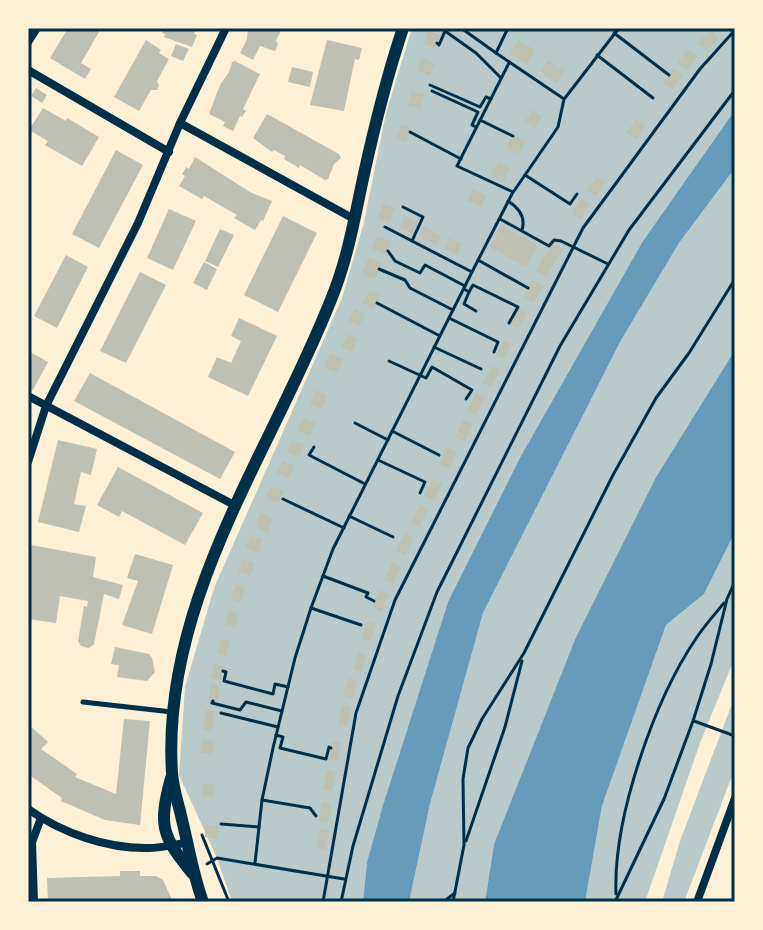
<svg xmlns="http://www.w3.org/2000/svg" width="763" height="930" viewBox="0 0 763 930" font-family="'Noto Serif',serif">
<style>
.green{fill:#b9caca}
.water{fill:#669bbc}
.building{fill:#bec0b2}
.lines{fill:none;stroke-linecap:round;stroke-linejoin:round}
.path{stroke:#003049;stroke-width:3}
.service{stroke:#003049;stroke-width:5}
.minor{stroke:#003049;stroke-width:8}
.tertiary{stroke:#003049;stroke-width:12}
.neatline{fill:none;stroke:#003049;stroke-width:3}
</style>
<rect width="100%" height="100%" fill="#fdf0d5"/>
<!-- green -->
<g class="green">
<path d="M412 28H735V110L643 241 448 602 383 805 367 862 363 902H232L217 858 179 775 185 687 214 588 342 298 364 222 386 113Z"/>
<path d="M735 168V350L656 477 576 637 494 844 485 902H409L430 804 483 613 620 342 679 243Z"/>
<path d="M735 532V657L700 743 645 902H585L602 806 666 625 704 594Z"/>
<path d="M735 696V768L684 902H662L680 841Z"/>
</g>
<!-- water -->
<g class="water">
<path d="M735 110V168L679 243 620 342 483 613 430 804 409 902H363L367 862 383 805 448 602 520 458 643 241Z"/>
<path d="M735 350V532L704 594 666 625 602 806 585 902H485L494 844 576 637 656 477Z"/>
</g>
<!-- building -->
<g class="building">
<path d="M68 28H93L99 32 81 63 91 69 85 79 50 58Z"/>
<path d="M165 28H197L194 34 197 35 192 47 164 37 165 34 162 33Z"/>
<path d="M252 28H282L276 41 278 44 275 51 260 46 253 60 240 53 247 39 248 30Z"/>
<path d="M710 30 719 38 707 51 698 43Z"/>
<path d="M428 31 440 35 436 48 424 44Z"/>
<path d="M146 40 161 50 159 53 169 59 157 81 159 86 157 90H151L139 111 114 97Z"/>
<path d="M327 40 362 48 359 60 355 59 344 111 310 105Z"/>
<path d="M518 40 535 50 527 65 509 54Z"/>
<path d="M176 44 189 49 183 61 171 56Z"/>
<path d="M687 49 697 56 687 70 678 63Z"/>
<path d="M422 58 435 64 429 76 417 71Z"/>
<path d="M548 60 565 70 557 83 540 73Z"/>
<path d="M235 61 260 74 243 109 246 111 242 117 240 116 233 131 223 126 225 122 209 114 220 85 229 72 232 62Z"/>
<path d="M292 67 313 72 310 87 288 82Z"/>
<path d="M673 69 682 75 673 90 663 83Z"/>
<path d="M36 88 47 95 42 103 31 96Z"/>
<path d="M412 91 425 94 420 109 407 105Z"/>
<path d="M43 108 66 121 67 118 99 137 82 166 45 145 48 141 29 130Z"/>
<path d="M532 110 542 117 535 128 525 121Z"/>
<path d="M267 114 339 154 341 158 334 164 328 179 325 180 300 165 299 168 284 159 285 156 274 150 272 152 253 138Z"/>
<path d="M636 119 645 125 636 139 626 133Z"/>
<path d="M401 125 411 128 406 142 396 139Z"/>
<path d="M514 135 526 142 519 154 506 147Z"/>
<path d="M116 150 143 165 99 248 72 234Z"/>
<path d="M195 157 250 192 272 201 263 221 261 220 255 230 234 218 237 215 204 196 202 199 179 186 185 176 182 174 184 171 186 167 189 169Z"/>
<path d="M498 162 510 169 503 182 491 174Z"/>
<path d="M597 176 605 182 596 196 587 190Z"/>
<path d="M473 189 487 196 481 207 467 201Z"/>
<path d="M582 199 590 204 580 219 572 214Z"/>
<path d="M383 204 395 208 390 222 378 218Z"/>
<path d="M169 209 196 221 173 270 147 258Z"/>
<path d="M283 216 317 233 278 312 244 295Z"/>
<path d="M405 216 419 223 413 234 399 227Z"/>
<path d="M502 225 538 245 526 267 490 247Z"/>
<path d="M424 227 441 236 436 245 420 236Z"/>
<path d="M220 229 234 235 218 267 205 261Z"/>
<path d="M377 236 392 242 386 254 372 249Z"/>
<path d="M449 238 462 244 457 255 444 249Z"/>
<path d="M553 243 563 249 546 277 535 271Z"/>
<path d="M66 255 88 267 57 328 34 316Z"/>
<path d="M369 257 382 263 375 279 362 274Z"/>
<path d="M204 262 217 269 207 290 193 283Z"/>
<path d="M140 272 166 285 126 363 100 351Z"/>
<path d="M532 280 543 286 534 303 523 297Z"/>
<path d="M370 290 380 295 373 309 363 303Z"/>
<path d="M355 309 365 314 359 326 348 321Z"/>
<path d="M518 309 527 313 519 329 510 325Z"/>
<path d="M239 318 277 336 248 396 208 377 217 357 231 363 241 341 231 336Z"/>
<path d="M348 334 358 339 352 352 341 346Z"/>
<path d="M504 340 511 344 504 359 496 355Z"/>
<path d="M28 351 48 362 33 390 28 387Z"/>
<path d="M330 353 343 359 337 373 324 367Z"/>
<path d="M492 366 500 370 491 387 483 383Z"/>
<path d="M90 373 235 452 220 479 74 401Z"/>
<path d="M315 390 327 395 322 409 310 404Z"/>
<path d="M476 393 485 397 476 415 467 411Z"/>
<path d="M303 418 315 423 310 436 298 431Z"/>
<path d="M463 420 473 424 464 442 455 437Z"/>
<path d="M58 440 97 449 91 475 81 472 74 504 86 506 79 532 38 522Z"/>
<path d="M292 440 304 445 299 458 287 452Z"/>
<path d="M447 447 457 452 449 469 439 464Z"/>
<path d="M283 461 294 466 289 478 277 473Z"/>
<path d="M118 467 203 513 185 545 122 511 119 517 97 505Z"/>
<path d="M432 479 442 483 434 501 424 496Z"/>
<path d="M271 486 284 491 279 503 266 498Z"/>
<path d="M420 505 428 509 419 526 411 523Z"/>
<path d="M261 513 273 518 268 532 255 527Z"/>
<path d="M405 533 413 538 405 555 396 551Z"/>
<path d="M250 535 262 540 258 553 245 548Z"/>
<path d="M31 545 96 557 93 577 123 585 119 599 104 594 94 644 89 648 81 646 78 641 84 606 87 607 88 601 60 596 56 623 28 619V561Z"/>
<path d="M135 554 173 565 152 634 122 625 138 581 127 578Z"/>
<path d="M242 559 255 563 250 576 238 572Z"/>
<path d="M392 563 401 567 393 584 384 580Z"/>
<path d="M236 585 245 588 240 602 231 599Z"/>
<path d="M380 590 389 595 381 612 372 607Z"/>
<path d="M229 610 238 613 235 627 225 625Z"/>
<path d="M368 622 376 624 370 642 362 639Z"/>
<path d="M221 639 230 641 226 656 217 653Z"/>
<path d="M115 647 149 654 152 658 155 672 147 681 117 677 119 665 111 664Z"/>
<path d="M358 652 367 655 361 672 353 669Z"/>
<path d="M215 664 224 666 221 680 211 678Z"/>
<path d="M349 678 357 681 352 698 343 695Z"/>
<path d="M211 684 220 686 218 702 208 700Z"/>
<path d="M342 705 351 707 347 726 338 724Z"/>
<path d="M206 710 215 712 211 731 203 729Z"/>
<path d="M124 719 150 721 140 825 105 820 61 801 62 798 28 774V724L48 742 41 749 77 774 75 777 116 794Z"/>
<path d="M202 739 214 741 212 755 200 753Z"/>
<path d="M332 741 341 743 337 761 328 759Z"/>
<path d="M327 770 336 772 332 791 324 789Z"/>
<path d="M203 784 215 785 213 797 202 795Z"/>
<path d="M322 802 331 804 328 823 319 821Z"/>
<path d="M206 825 218 826 217 838 205 837Z"/>
<path d="M320 829 329 831 325 850 316 848Z"/>
<path d="M120 871H140V876H156L163 880 173 902H48L47 878 120 876Z"/>
</g>
<g class="lines">
<!-- path -->
<g class="path">
<path d="M461 28 496 53"/>
<path d="M508 28 496 53 564 99 558 127 514 191"/>
<path d="M614 33 669 75"/>
<path d="M437 43 439 45 445 31 476 53 501 78"/>
<path d="M597 55 653 98"/>
<path d="M430 85 480 107 486 97 491 99"/>
<path d="M432 91 478 112 472 125 476 127"/>
<path d="M565 98 619 28"/>
<path d="M480 120 513 136"/>
<path d="M410 132 461 159"/>
<path d="M525 175 570 204 577 194"/>
<path d="M508 201C519 208 526 217 522 230"/>
<path d="M403 207 423 217 412 241"/>
<path d="M500 219 549 246 554 240 561 241 608 264"/>
<path d="M388 251 395 261 420 273 425 265 465 286"/>
<path d="M478 260 528 288"/>
<path d="M379 269 405 280 410 288 453 310"/>
<path d="M472 272 513 192 457 166 509 63"/>
<path d="M464 289 469 292 473 285 518 307 509 323"/>
<path d="M469 292 464 304 476 311"/>
<path d="M377 303 440 336"/>
<path d="M449 318 498 342 494 352"/>
<path d="M434 347 481 369"/>
<path d="M389 361 426 378 432 367 472 390 466 399"/>
<path d="M355 423 388 440"/>
<path d="M392 431 439 455"/>
<path d="M314 447 309 455 365 484"/>
<path d="M378 460 425 482 420 493"/>
<path d="M283 499 344 528"/>
<path d="M349 516 393 537"/>
<path d="M323 576 368 593 366 597 374 601"/>
<path d="M311 608 361 625"/>
<path d="M223 671 226 672 224 681 273 694 275 684 288 687"/>
<path d="M213 701 212 703 240 710 246 702 282 711"/>
<path d="M221 713 278 727"/>
<path d="M694 721 735 736"/>
<path d="M276 735 283 737 280 748 326 759 329 747 331 748"/>
<path d="M262 800 310 808 316 816"/>
<path d="M221 824 259 827"/>
<path d="M202 835 229 902"/>
<path d="M466 841 505 727 522 661"/>
<path d="M255 863 262 800 273 748 295 658 311 608 333 549 472 272 385 227"/>
<path d="M207 864 217 858 344 879"/>
<path d="M616 894C613 818 654 700 697 637 705 625 715 614 724 603"/>
<path d="M323 902 356 713 395 600 583 228 700 69 735 30"/>
<path d="M341 902 353 846 398 696 437 592 560 346 629 230 735 90"/>
<path d="M443 902 455 893"/>
<path d="M453 902 464 845 463 779 468 748 482 719 524 653 613 475 656 398 689 353 735 279"/>
<path d="M615 902 664 799 693 721 711 664 727 599 735 581"/>
</g>
<!-- service -->
<path class="service" d="M83 702 172 712"/>
<!-- minor -->
<g class="minor">
<path d="M28 42 37 28"/>
<path d="M28 70 169 152"/>
<path d="M180 123 354 219"/>
<path d="M28 396 236 506"/>
<path d="M28 462 46 406 138 223 180 123 226 28"/>
<path d="M28 809C62 833 107 849 149 848 161 848 175 844 187 843"/>
<path d="M34 902 32 842 41 818"/>
<path d="M697 902 735 798"/>
</g>
<!-- tertiary -->
<g class="tertiary">
<path d="M171 778C158 826 162 836 192 873"/>
<path d="M203 902C193 875 189 848 182 820 179 805 173 789 172 773 161 600 272 451 332 297 348 258 355 215 364 174 375 124 387 76 403 28"/>
</g>
</g>
<!-- border -->
<rect width="763" height="930" fill="none" stroke="#fdf0d5" stroke-width="60"/>
<rect x="30" y="30" width="703" height="870" class="neatline"/>
</svg>
